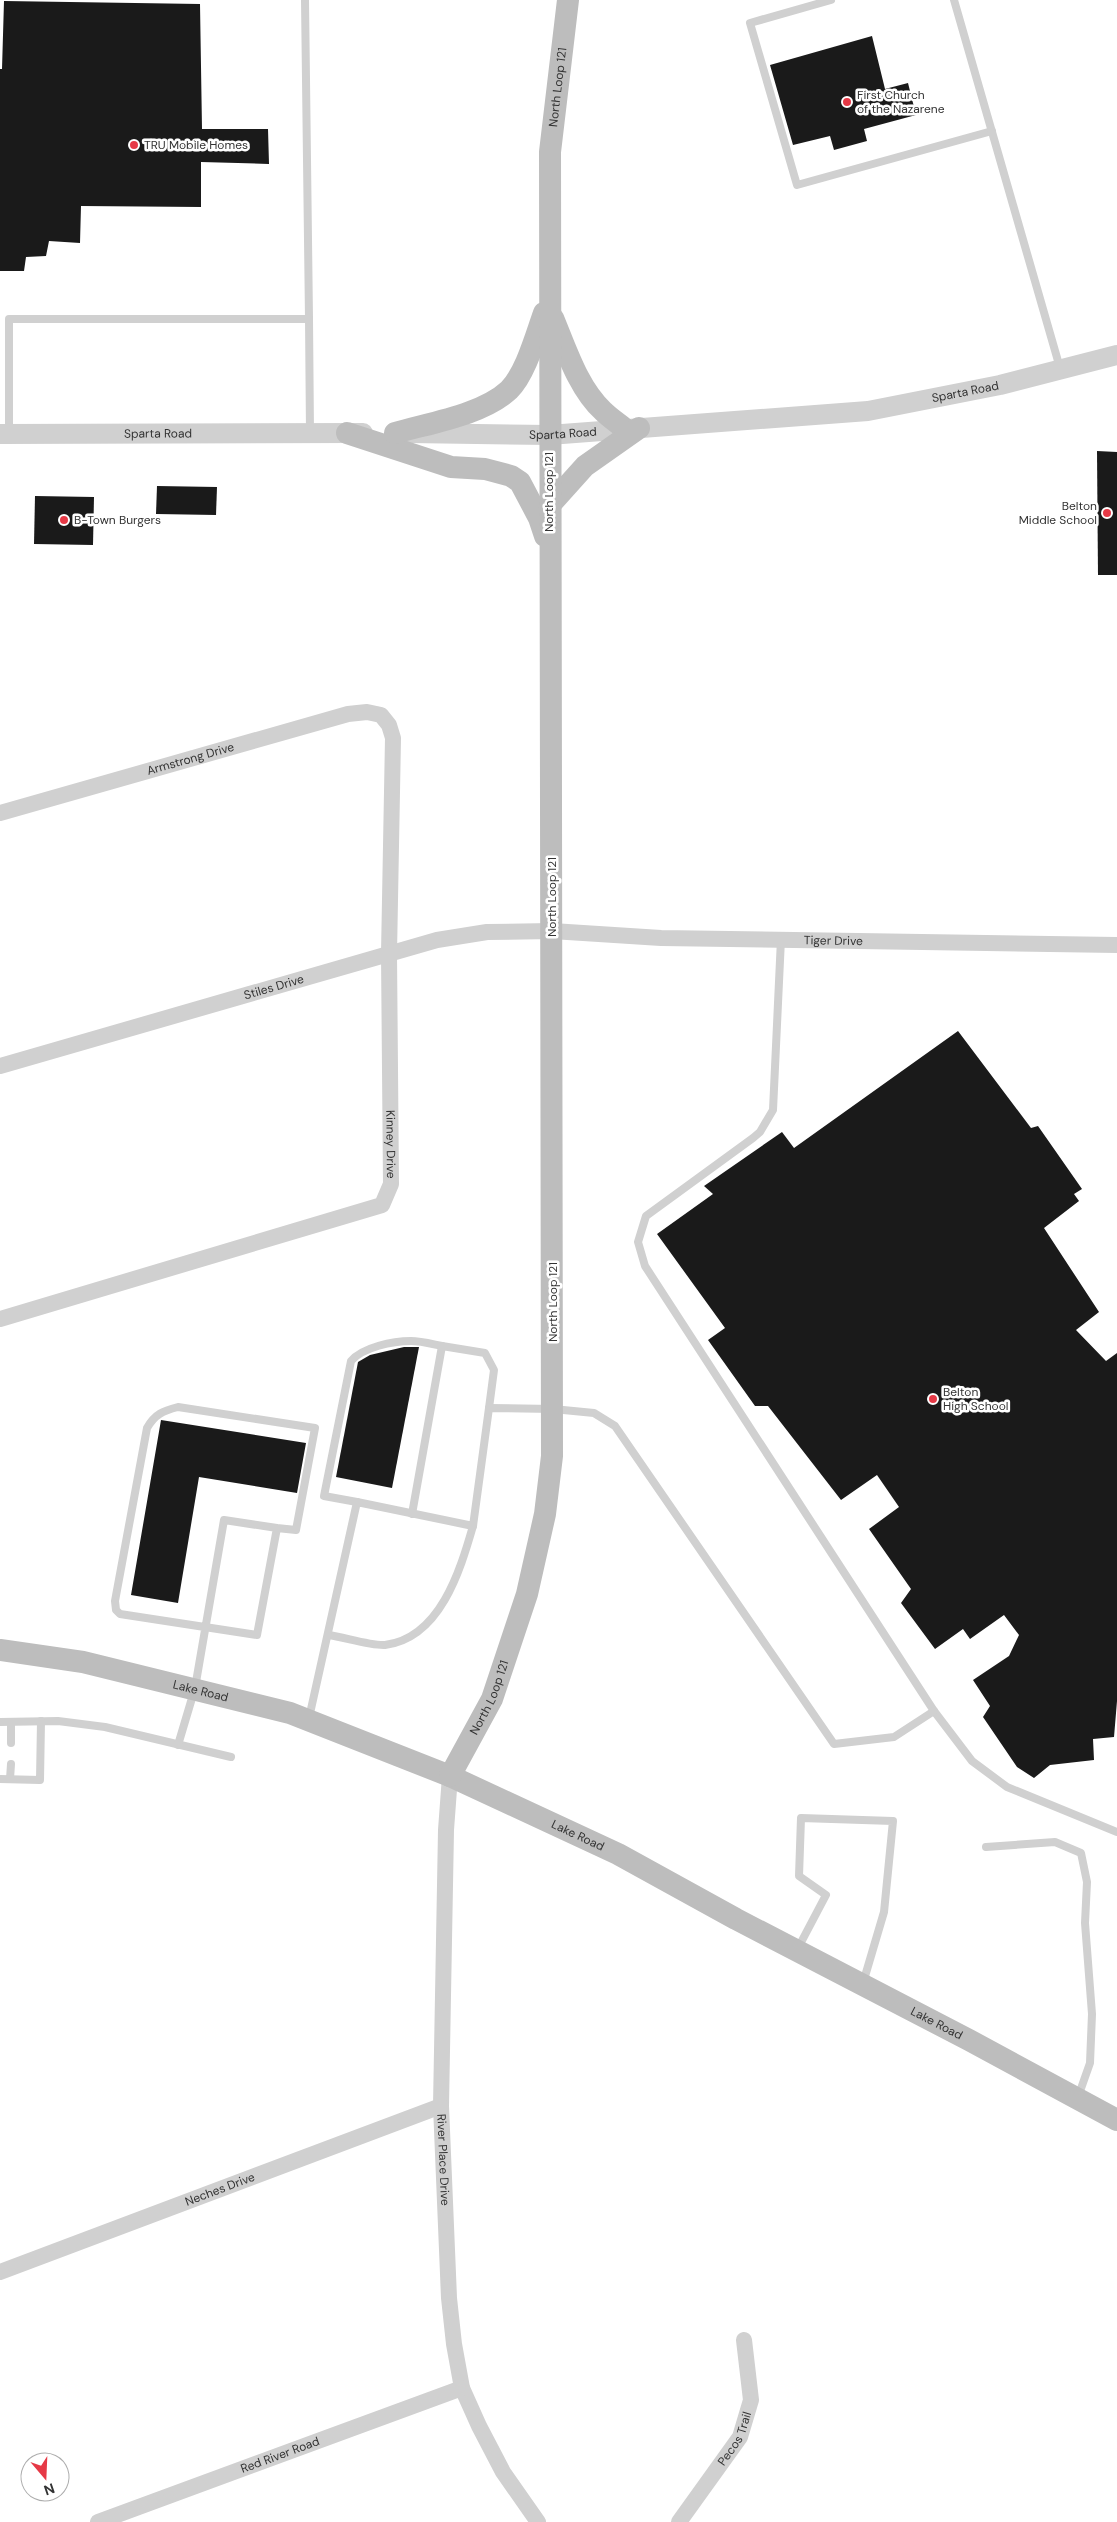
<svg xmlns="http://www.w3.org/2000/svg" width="1117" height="2522" viewBox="0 0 1117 2522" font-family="'DM Sans',sans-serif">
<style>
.building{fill:#1a1a1a}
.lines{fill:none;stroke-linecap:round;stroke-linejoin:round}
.service{stroke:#d0d0d0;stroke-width:8}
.minor{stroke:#d0d0d0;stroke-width:16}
.tertiary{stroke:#d0d0d0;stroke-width:20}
.secondary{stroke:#bdbdbd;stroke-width:22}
.poi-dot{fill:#e63946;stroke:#fff;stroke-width:2}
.labels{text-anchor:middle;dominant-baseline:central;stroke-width:5;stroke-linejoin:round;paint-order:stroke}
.street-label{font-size:12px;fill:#333;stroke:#fff}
.poi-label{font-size:12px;fill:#333;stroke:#fff;text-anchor:start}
</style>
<rect width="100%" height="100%" fill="#fff"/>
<!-- building -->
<g class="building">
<path d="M4 1 200 4 202 129H268L269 164 201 162V207L81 206 80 243 49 241 46 256 26 257 24 271H0V69H2Z"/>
<path d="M872 36 885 89 908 83 916 115 864 129 867 141 834 150 830 136 793 145 770 65Z"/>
<path d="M1097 451 1117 452V575H1098Z"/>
<path d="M157 486 217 487 216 515 156 514Z"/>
<path d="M35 496 94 497 93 545 34 544Z"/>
<path d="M958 1031 1031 1128 1038 1126 1082 1189 1074 1194 1079 1201 1044 1228 1099 1312 1076 1330 1106 1361 1117 1353V1701L1114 1737 1093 1739 1094 1760 1050 1765 1034 1778 1017 1767 983 1717 990 1706 973 1680 1009 1656 1019 1635 1004 1615 970 1639 963 1629 935 1649 901 1603 911 1589 869 1529 899 1507 877 1475 841 1500 768 1406H755L708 1340 725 1328 657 1234 713 1194 704 1186 782 1132 794 1148Z"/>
<path d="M404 1347H419L392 1488 336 1477 358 1362 370 1355Z"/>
<path d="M161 1420 306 1443 297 1493 199 1477 178 1603 131 1595Z"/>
</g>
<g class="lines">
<!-- service -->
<g class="service">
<path d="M305 0 309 319"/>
<path d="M831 0 750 23 797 185 992 131"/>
<path d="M954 0 1060 368"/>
<path d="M9 434V319H309L310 433"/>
<path d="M781 939 773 1110 760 1132 753 1138 646 1216 638 1242 645 1266 934 1711 972 1761 1007 1787 1117 1832"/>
<path d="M357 1502 324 1496 351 1361C363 1347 393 1341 411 1341 421 1341 432 1344 442 1346"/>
<path d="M412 1514 442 1346 485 1353 494 1370 489 1408"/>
<path d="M328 1635C344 1637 370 1646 385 1645 440 1638 460 1571 473 1526"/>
<path d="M309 1718 357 1502 473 1526 489 1408 553 1409 594 1413 615 1426 834 1744 894 1737 934 1711"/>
<path d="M0 1722 58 1721 105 1727 231 1757"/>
<path d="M11 1743V1722"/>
<path d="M178 1745 195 1688 224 1520 277 1528 257 1635 120 1614 116 1610 115 1601 147 1428C155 1414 163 1411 178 1407L315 1428 296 1530 277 1528"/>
<path d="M0 1779 40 1780 41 1721"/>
<path d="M10 1779 11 1764"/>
<path d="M986 1847 1055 1842 1081 1853 1087 1882 1085 1923 1092 2014 1090 2063 1078 2097"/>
<path d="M797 1950 826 1895 799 1876 801 1818 893 1821 884 1912 863 1983"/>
</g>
<!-- minor -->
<g class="minor">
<path id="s1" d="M0 813 348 714 367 712 381 715 389 725 393 738 389 954 391 1184 382 1205 0 1319"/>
<path id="s2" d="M0 1066 437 940 487 932 552 931 661 938 1117 945"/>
<path id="s3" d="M450 1776 446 1830 441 2106 449 2298 454 2344 462 2388 479 2426 503 2472 538 2522"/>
<path id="s4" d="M0 2272 441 2106"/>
<path id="s5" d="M98 2522 462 2388"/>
<path id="s6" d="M679 2522 740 2437 751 2400 744 2340"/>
</g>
<!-- tertiary -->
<g class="tertiary">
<path id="s7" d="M409 433 549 435 868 411 1000 385 1117 355"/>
<path id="s8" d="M0 434 363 433"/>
</g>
<!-- secondary -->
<g class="secondary">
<path d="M553 318C566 349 578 388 603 411 610 418 618 423 625 429"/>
<path d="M347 433 451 467 485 469 511 476 520 482 539 518 545 536"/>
<path d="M395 433C429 423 482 415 509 390 526 373 536 335 544 313"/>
<path d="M549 506 585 466 639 428"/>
<path id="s9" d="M0 1650 83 1662 290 1713 450 1776 618 1854 736 1919 969 2040 1117 2120"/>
<path id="s10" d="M450 1776 492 1699 527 1594 545 1514 552 1456 550 152 568 0"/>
</g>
</g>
<!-- markers -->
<g class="poi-dot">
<circle cx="847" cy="102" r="5"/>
<circle cx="134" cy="145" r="5"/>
<circle cx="1107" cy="513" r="5"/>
<circle cx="64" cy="520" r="5"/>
<circle cx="933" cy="1399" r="5"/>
</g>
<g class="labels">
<!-- street labels -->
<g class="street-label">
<text stroke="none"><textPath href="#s10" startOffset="1708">North Loop 121</textPath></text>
<text stroke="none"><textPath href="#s7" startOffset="559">Sparta Road</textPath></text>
<text stroke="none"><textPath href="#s7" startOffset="154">Sparta Road</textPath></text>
<text stroke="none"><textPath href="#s8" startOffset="158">Sparta Road</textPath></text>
<text transform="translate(549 492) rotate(-90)">North Loop 121</text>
<text stroke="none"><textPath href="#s1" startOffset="198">Armstrong Drive</textPath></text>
<text transform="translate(552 897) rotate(-90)">North Loop 121</text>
<text stroke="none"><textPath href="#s2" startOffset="852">Tiger Drive</textPath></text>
<text stroke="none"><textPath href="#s2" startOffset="285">Stiles Drive</textPath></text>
<text stroke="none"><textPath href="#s1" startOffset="828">Kinney Drive</textPath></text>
<text transform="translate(553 1302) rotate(-90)">North Loop 121</text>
<text stroke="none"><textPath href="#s9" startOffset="205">Lake Road</textPath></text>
<text stroke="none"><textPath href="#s10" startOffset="88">North Loop 121</textPath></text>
<text stroke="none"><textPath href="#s9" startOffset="610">Lake Road</textPath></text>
<text stroke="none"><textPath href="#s9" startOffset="1015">Lake Road</textPath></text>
<text stroke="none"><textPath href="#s3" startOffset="384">River Place Drive</textPath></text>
<text stroke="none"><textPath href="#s4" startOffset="235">Neches Drive</textPath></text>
<text stroke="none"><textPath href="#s6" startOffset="101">Pecos Trail</textPath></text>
<text stroke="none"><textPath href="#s5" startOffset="194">Red River Road</textPath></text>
</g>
<!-- poi labels -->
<g class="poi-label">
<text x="857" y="95">First Church<tspan x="857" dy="14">of the Nazarene</tspan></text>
<text x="144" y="145">TRU Mobile Homes</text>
<text x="1097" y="506" text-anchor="end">Belton<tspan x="1097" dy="14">Middle School</tspan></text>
<text x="74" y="520">B-Town Burgers</text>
<text x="943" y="1392">Belton<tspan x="943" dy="14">High School</tspan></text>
</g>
</g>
<!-- north arrow -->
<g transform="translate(45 2477) rotate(161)"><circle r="24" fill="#ffffff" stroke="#adadad"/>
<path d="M0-4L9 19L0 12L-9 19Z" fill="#e63946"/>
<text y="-8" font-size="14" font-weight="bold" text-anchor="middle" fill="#333333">N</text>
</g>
</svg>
